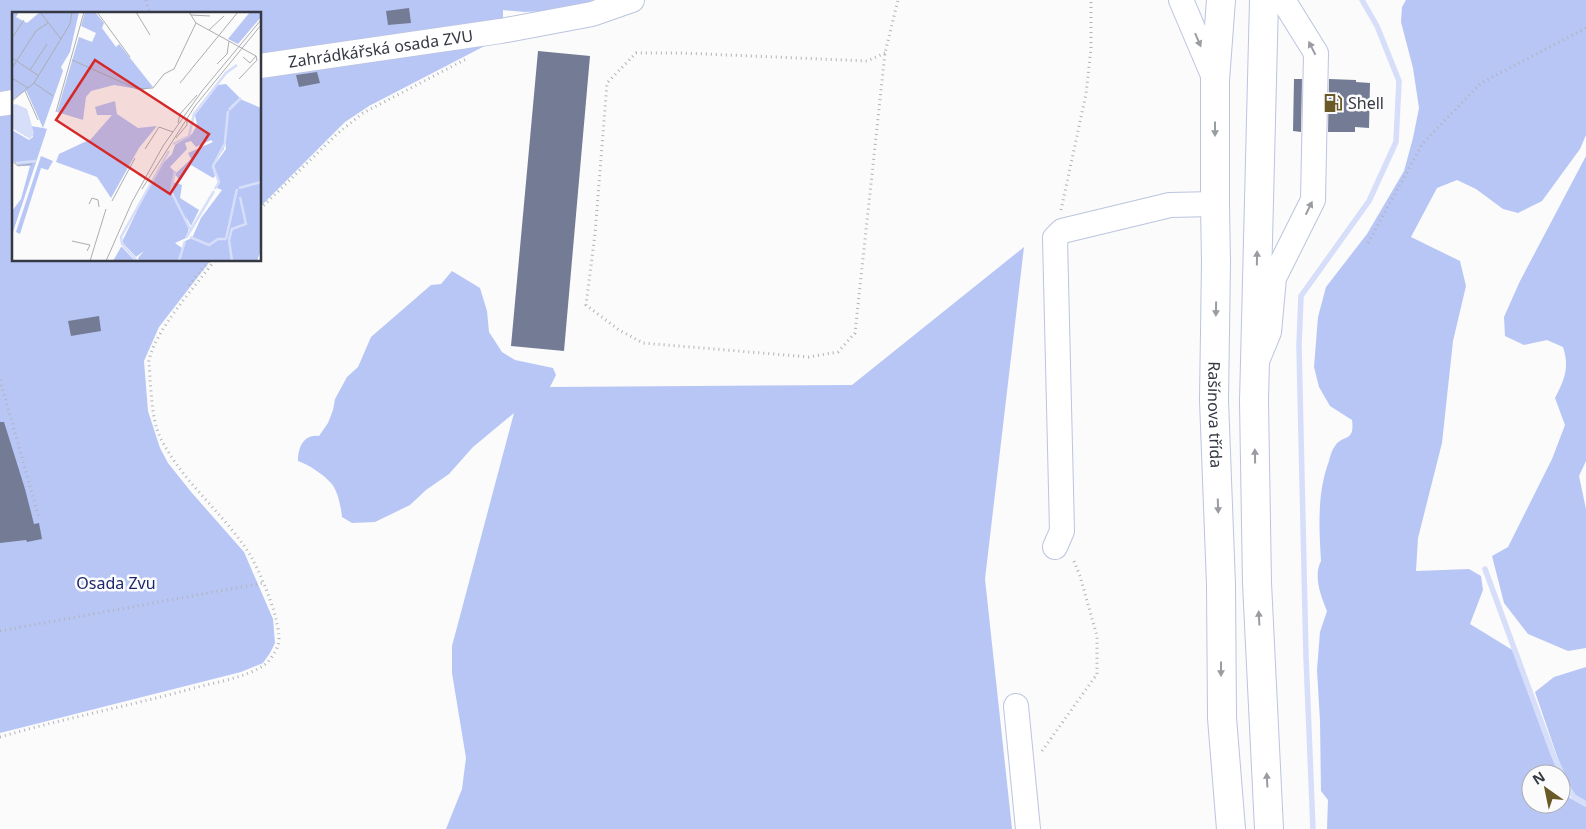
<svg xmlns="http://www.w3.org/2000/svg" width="1586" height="829" viewBox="0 0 1586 829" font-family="'Noto Sans',sans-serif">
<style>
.green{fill:#b8c6f6}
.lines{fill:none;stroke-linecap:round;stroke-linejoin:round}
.stream{stroke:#d6def9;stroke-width:5.5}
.building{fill:#747c95}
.minor-casing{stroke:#bcc4e0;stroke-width:26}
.major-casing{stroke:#bcc4e0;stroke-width:30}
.path{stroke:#b2b3b7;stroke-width:3;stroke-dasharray:1 4;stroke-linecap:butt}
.minor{stroke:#fff;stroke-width:24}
.major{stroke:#fff;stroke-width:28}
.oneway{fill:#9a9ca1}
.labels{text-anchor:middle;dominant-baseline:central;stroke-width:5;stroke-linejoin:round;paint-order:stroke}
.street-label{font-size:16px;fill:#353843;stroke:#fafbfa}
.poi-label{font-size:16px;fill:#353843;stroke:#fafbfa;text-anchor:start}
.park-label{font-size:16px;fill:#1e276e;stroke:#fafbfa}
.inset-river{fill:none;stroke:#d6def9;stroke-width:2.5}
.inset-road{fill:none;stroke:#abadb1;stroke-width:1}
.view{fill:#d62828;fill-opacity:0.15;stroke:#d62828;stroke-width:2.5}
.inset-edge{fill:none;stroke:#353843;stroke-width:2.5}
</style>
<rect width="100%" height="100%" fill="#fafbfa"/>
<!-- green -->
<g class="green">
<path d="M0 0H618L566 10 525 12 503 10V25L500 38 369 106 345 122 260 207V14H14V260H211L159 327 144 361 148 411 160 448 168 463 192 493 244 552 273 619 275 643 270 653 263 663 241 672 0 733Z"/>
<path d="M1406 0H1586V135L1580 149 1542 201 1518 213 1503 209 1476 189 1457 180 1437 188 1411 237 1460 261 1466 286 1453 341 1442 443 1418 538 1416 571 1469 569 1481 576 1483 590 1470 624 1514 651 1559 774H1531V804H1561V779L1570 798 1586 807V829H1327L1328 800 1321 791 1320 721 1317 670 1320 632 1327 611C1321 596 1313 576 1321 561 1319 527 1317 493 1329 461 1330 456 1332 450 1335 446 1343 434 1355 443 1352 420L1330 406 1319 387 1314 367 1318 317 1326 287 1367 234 1404 171 1413 138 1419 108 1413 68 1401 22 1402 7Z"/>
<path d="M1586 156V461L1579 476 1586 509V648L1568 651 1528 634 1504 603 1492 556 1508 547 1552 459 1565 425 1555 398C1564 380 1570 368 1563 347L1547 340 1524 345 1505 336 1504 317 1520 281Z"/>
<path d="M1024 247 985 579 1012 829H446L462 789 466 758 452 673V646L514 413 473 447 449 474 426 490 410 505 375 522 352 523 342 517C341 507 338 491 331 483 323 474 309 465 298 461 298 447 304 434 319 436L328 423 333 410 335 399 347 377 358 367 371 337 431 285 441 284 452 271 480 288 487 311 489 332 502 352 515 360 553 368 556 375 550 387 852 385Z"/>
<path d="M1586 667V802L1573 794 1557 756 1535 692 1554 677Z"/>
</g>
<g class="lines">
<!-- stream -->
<g class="stream">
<path d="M1485 569 1553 754 1568 788 1574 797 1586 804"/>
<path d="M1313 829 1306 657 1299 345 1301 296 1369 201 1396 142 1399 81 1377 26 1362 0"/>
</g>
</g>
<!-- building -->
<g class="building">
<path d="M409 8 411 23 388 25 386 11Z"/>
<path d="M538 51 590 56 564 351 511 346Z"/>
<path d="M317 72 320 83 299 87 296 75Z"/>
<path d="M1294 79H1302L1301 132 1293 131Z"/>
<path d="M1329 79 1356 80V82L1370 83 1369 128 1355 127V132H1328Z"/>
<path d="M99 316 101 331 71 336 68 321Z"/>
<path d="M0 422H4L25 489 34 524 39 523 42 539 27 542 26 540 0 543Z"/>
</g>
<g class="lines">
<!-- minor casing -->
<g class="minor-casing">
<g id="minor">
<path d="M1181 0 1215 80"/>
<path id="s1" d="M260 66 501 31 592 14 632 0"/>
<path d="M0 104 14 102"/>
<path d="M1257 361 1269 332 1274 278 1313 200 1316 53 1283 0"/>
<path d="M1055 547 1062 531 1055 238 1062 231 1170 205 1215 204"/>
<path d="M1016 706 1028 829"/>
</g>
</g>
<!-- major casing -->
<g class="major-casing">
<g id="major">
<path id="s2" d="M1221 0 1215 80V204L1216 262 1214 400 1221 585 1222 718 1231 829"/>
<path d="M1264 0 1254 401 1257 583 1269 829"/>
</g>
</g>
<!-- path -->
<g class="path">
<path d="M146 0 150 14"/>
<path d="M885 53 867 61 682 53H636L607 83 595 234 586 305 619 330 643 343 809 357 838 352 855 333 885 53 898 0"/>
<path d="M260 209 338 133 363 113 468 58"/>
<path d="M1061 210 1086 94 1091 48V0"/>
<path d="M1368 243 1423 143 1481 83 1586 28"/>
<path d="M189 285 210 260"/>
<path d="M0 380 39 518"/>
<path d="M0 631 263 583"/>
<path d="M0 737C64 718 130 706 194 688 217 682 243 678 263 666 269 662 276 652 278 645 284 626 258 566 247 550 220 510 183 482 161 439 152 421 152 400 150 380 150 374 149 367 149 361 153 333 197 284 215 260"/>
<path d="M1042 751 1097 674V636L1080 576 1073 559"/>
</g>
<!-- minor -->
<use href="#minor" class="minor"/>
<!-- major -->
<use href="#major" class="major"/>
</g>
<!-- one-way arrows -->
<defs><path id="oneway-solid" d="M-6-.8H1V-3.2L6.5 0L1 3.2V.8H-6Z" transform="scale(1.25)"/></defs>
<g class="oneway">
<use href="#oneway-solid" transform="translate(1198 40) rotate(67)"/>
<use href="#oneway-solid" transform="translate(1312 48) rotate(-117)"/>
<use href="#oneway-solid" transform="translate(1215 129) rotate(90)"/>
<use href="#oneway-solid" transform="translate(1309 208) rotate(-64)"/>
<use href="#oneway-solid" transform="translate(1257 258) rotate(-89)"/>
<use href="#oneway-solid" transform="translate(1216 309) rotate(91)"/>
<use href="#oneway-solid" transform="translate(1255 456) rotate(-91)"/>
<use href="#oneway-solid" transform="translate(1218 506) rotate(88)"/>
<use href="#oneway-solid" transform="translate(1259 618) rotate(-93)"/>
<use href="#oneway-solid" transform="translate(1221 669) rotate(90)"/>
<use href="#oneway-solid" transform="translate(1267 780) rotate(-93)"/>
</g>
<!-- icons -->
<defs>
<g id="fuel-bare" transform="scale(1.5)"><path d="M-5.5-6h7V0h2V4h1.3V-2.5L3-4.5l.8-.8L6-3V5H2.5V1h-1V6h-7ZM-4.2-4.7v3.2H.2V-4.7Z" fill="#695926" stroke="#fafbfa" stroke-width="2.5" paint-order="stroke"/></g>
</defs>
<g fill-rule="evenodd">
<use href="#fuel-bare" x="1333" y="103"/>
</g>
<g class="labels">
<!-- street labels -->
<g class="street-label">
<text stroke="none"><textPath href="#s1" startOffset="122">Zahrádkářská osada ZVU</textPath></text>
<text stroke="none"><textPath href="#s2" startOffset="415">Rašínova třída</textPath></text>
</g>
<!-- poi labels -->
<g class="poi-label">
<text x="1348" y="103">Shell</text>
</g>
<!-- park labels -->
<g class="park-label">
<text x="116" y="583">Osada Zvu</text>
</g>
</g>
<!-- overview -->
<g transform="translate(12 12)">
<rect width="249" height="249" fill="#fafbfa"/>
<path d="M0 0H7L4 5 15 11 28 0H67L58 40 49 55 51 59 31 116 35 117 0 223V199L9 187 18 154H7L0 148V118L17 128 21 125 19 114 31 116 14 78 0 88ZM73 0H83L92 11 90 16 104 35 107 32 141 75 131 78 102 73 79 79 74 85 71 108 45 100 67 25 80 30 84 21 69 14ZM238 0H249V5L226 32 216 27ZM214 72 228 86 219 94 216 98 228 87 249 96V238L245 249H167L173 229 180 226 189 206 210 178 205 176 207 168 201 155 214 137 213 125 212 137 200 154 203 164 201 166 179 153 168 169 163 162 179 147 176 141 201 130 199 128 184 135 179 129 173 131 175 137 158 155 162 159 161 170 170 173 168 186 187 198 179 214 174 205 177 216 174 226 163 231 170 236 166 249H127L126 246 132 239 124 245 110 230 132 184 151 151 160 142 163 133 180 122 185 113 183 103 206 73ZM103 89 105 102 126 116 145 114 127 136 99 186 85 165 44 150 47 142 79 127 100 103H85L83 95ZM29 144 41 149 36 158 29 156 8 222 4 220ZM109 235H110L123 249H101Z" fill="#b8c6f6"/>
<path d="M4 92 15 97 22 121 18 127 0 116V93Z" fill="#d6def9"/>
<path class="inset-river" d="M217 98 229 86M213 129 216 99M161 132 177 124 182 102 214 61 225 53M4 151 24 149M163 159 159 179 178 217M227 176 249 170M203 177 207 170 201 154 213 131M178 225 197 233 206 227H214M174 226 202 179M214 227 225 177M125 249 110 232 109 225 157 139M167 249 173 229M220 249 217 228 220 217 234 212 228 185"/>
<path class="inset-road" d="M28 0 49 27M85 0 118 45M124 0 138 23M177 0 184 11 244 44 245 48 227 67M179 3 198 4M197 18 212 4M0 26 12 8M231 45 238 51 244 44M0 46 27 64M60 48 125 77 141 76 152 62 162 57 184 11M205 52 215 42 217 29M0 56 24 19 36 11M18 58 35 32M0 66 16 76M22 71 41 84M168 71 226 0M13 79 26 108M0 89 22 71 58 12 60 0M44 100 72 0M166 111 168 102 185 83M164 126 175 113V107M133 137 147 115 161 120M0 149 6 154 20 152M130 177 183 94 249 13M100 189 123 146M77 192 80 186 86 188 87 195M60 229 78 233 75 239M78 249 94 197M94 249 120 190 151 134 190 79 249 8"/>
<path class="view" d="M83 48 197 122 158 182 44 108Z"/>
<rect width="249" height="249" class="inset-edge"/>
</g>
<!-- north arrow -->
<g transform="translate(1546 789) rotate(327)"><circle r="24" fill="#fafbfa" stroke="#abadb1"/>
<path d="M0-4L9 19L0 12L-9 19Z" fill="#695926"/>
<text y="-8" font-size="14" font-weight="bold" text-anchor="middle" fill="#353843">N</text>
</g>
</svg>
